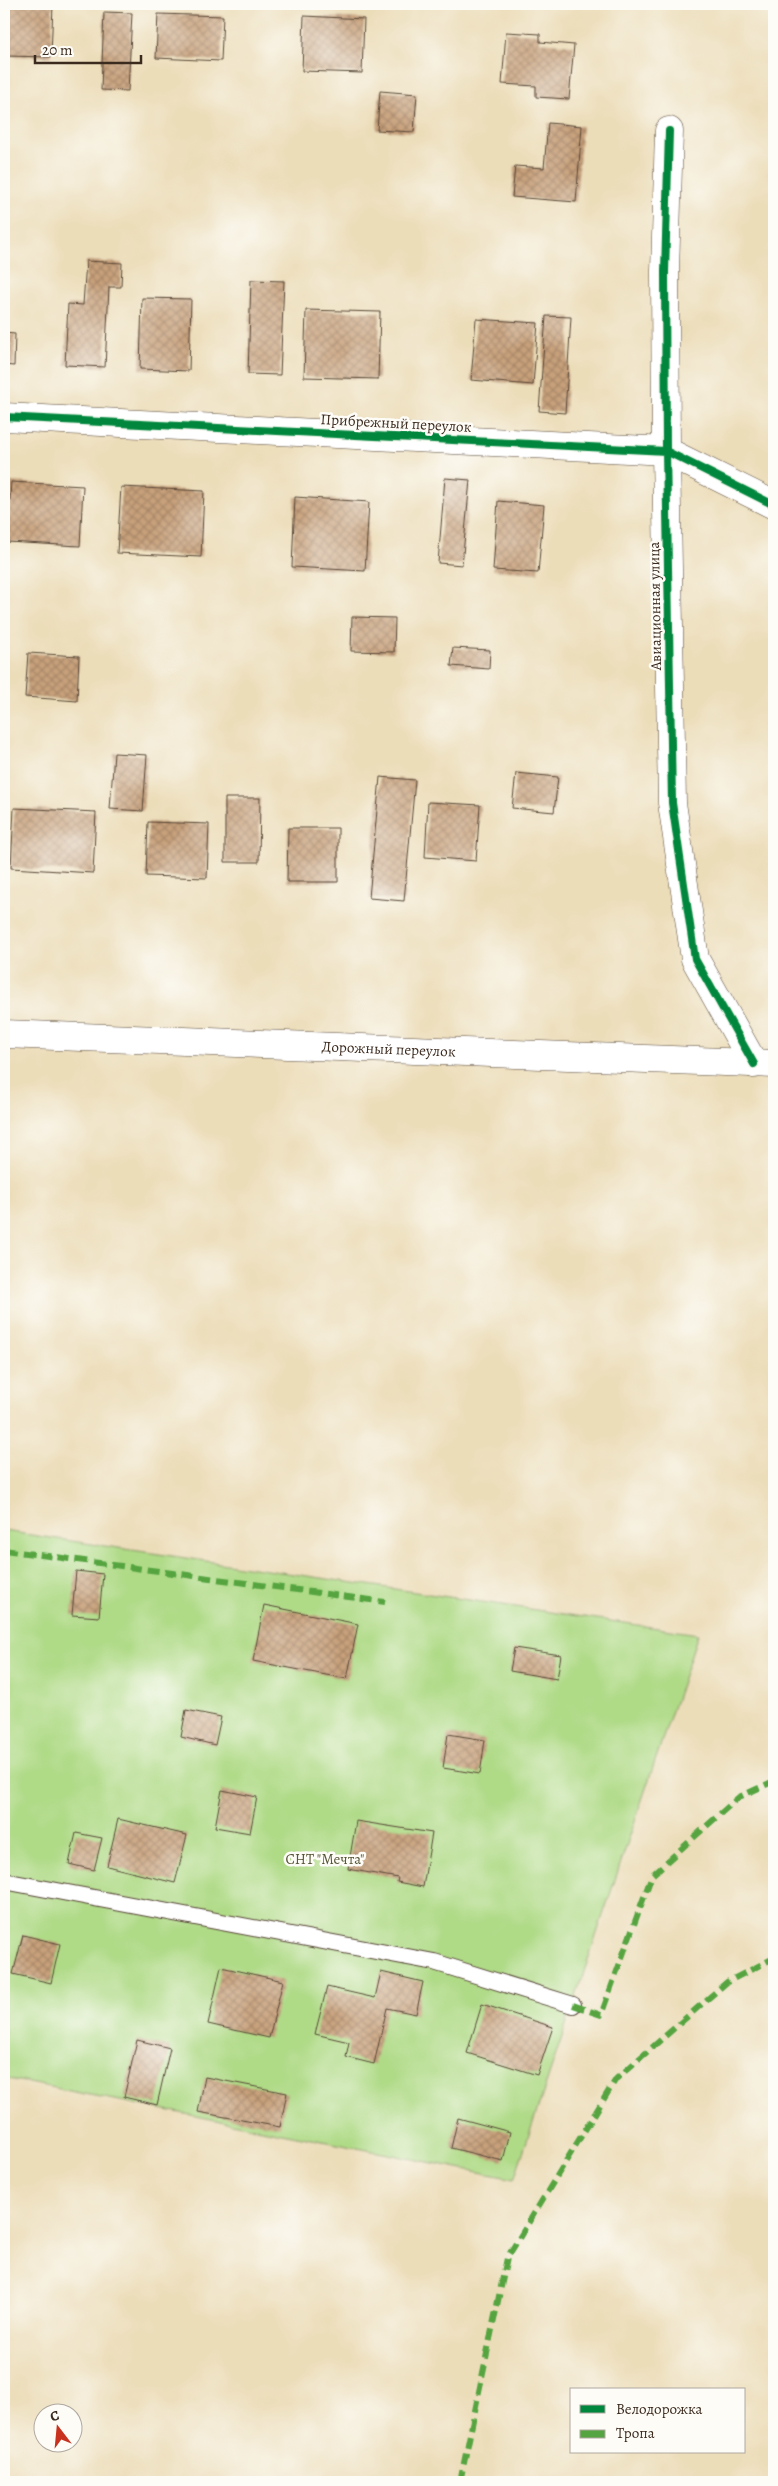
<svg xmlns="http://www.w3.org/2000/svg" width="778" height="2486" viewBox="0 0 778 2486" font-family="Alegreya,serif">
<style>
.garden{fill:#afda86;stroke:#758252}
.building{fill:url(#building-cross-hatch)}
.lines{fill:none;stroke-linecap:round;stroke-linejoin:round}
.lane-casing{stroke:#564535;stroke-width:18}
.street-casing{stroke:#564535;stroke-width:29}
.secondary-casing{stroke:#564535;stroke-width:29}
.lane{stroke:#fff;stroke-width:16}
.street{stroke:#fff;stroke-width:28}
.secondary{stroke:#fff;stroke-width:28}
.quiet{stroke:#54a441;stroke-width:6;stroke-dasharray:12 6;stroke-linecap:butt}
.cycleway-casing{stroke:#fdfcf7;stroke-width:11}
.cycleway{stroke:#00873e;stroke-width:8}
.labels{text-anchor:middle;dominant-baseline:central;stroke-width:5;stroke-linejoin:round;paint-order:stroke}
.street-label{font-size:15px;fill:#3b2a1e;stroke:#fdfcf7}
.park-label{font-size:15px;fill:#585638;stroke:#fdfcf7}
</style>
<defs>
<pattern id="building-cross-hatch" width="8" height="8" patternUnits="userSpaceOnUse" patternTransform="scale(1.25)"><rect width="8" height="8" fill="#c8a17c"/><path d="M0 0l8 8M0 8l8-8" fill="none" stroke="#a48365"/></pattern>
</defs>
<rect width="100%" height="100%" fill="#fdfcf7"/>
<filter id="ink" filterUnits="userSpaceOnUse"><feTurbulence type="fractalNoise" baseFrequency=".02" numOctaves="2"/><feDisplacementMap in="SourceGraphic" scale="10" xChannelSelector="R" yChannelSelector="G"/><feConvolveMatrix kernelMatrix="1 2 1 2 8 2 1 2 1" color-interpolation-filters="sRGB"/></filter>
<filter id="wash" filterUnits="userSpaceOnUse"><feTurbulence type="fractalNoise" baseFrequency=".0096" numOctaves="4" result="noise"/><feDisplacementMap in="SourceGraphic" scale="20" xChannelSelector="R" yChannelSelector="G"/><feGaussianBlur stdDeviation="1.12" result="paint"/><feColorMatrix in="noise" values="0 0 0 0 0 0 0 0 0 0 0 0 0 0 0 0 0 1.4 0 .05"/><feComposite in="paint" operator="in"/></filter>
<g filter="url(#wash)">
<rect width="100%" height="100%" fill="#ecddb9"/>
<!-- garden -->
<path class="garden" d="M4 1531 698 1634 514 2179 4 2078Z"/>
<g id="blocks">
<!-- building -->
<g class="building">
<path d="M4 4H53L51 57 4 56Z"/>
<path d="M104 12 132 13 128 91 101 90Z"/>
<path d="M158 14 223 16 221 61 156 58Z"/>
<path d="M304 16 364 19 362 73 302 71Z"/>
<path d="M506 32 540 34V42L574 45 569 99 536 97V86L502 84Z"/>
<path d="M380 91 417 94 414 132 377 130Z"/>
<path d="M548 123 582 126 576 202 512 197 515 166 544 168Z"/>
<path d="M86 261 122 263 121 287H109L105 367 65 365 68 304 83 305Z"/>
<path d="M251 280 284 281 280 375 248 374Z"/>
<path d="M142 298 191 299 189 371 140 369Z"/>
<path d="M306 310 380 312 378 379 304 377Z"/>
<path d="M546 316 571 317 565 413 539 411Z"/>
<path d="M476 319 538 323 533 385 471 380Z"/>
<path d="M4 333 15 334 14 366 4 365Z"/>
<path d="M445 478 470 480 462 565 438 563Z"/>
<path d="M11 482 83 486 80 546 7 542Z"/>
<path d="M121 487 204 491 201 557 117 553Z"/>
<path d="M295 497 369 502 365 571 292 567Z"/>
<path d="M498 501 544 505 538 573 493 570Z"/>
<path d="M352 617 395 618 394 652 351 651Z"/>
<path d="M453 648 490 650 489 669 451 666Z"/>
<path d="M28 653 79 656 77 701 25 697Z"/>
<path d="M114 753 147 755 143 811 110 809Z"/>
<path d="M516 773 558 777 554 812 512 808Z"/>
<path d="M380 777 415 780 404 901 369 898Z"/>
<path d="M225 798H260L259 862H225Z"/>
<path d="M428 802 480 805 476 861 425 857Z"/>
<path d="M14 808 96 812 93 873 11 868Z"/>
<path d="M148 822 209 824 207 878 146 876Z"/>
<path d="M288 828H338V882H287Z"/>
<path d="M76 1571 103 1574 99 1617 72 1615Z"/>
<path d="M264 1605 358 1624 347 1679 253 1661Z"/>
<path d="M514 1648 561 1655 557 1679 510 1671Z"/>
<path d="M186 1710 221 1717 215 1745 181 1737Z"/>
<path d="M448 1734 485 1740 480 1774 443 1768Z"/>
<path d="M222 1790 257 1797 250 1833 215 1827Z"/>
<path d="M118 1819 187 1835 175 1883 107 1866Z"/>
<path d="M356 1821 432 1833 423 1887 397 1882 398 1878 348 1869Z"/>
<path d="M76 1833 102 1838 94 1870 69 1864Z"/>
<path d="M23 1935 60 1944 51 1983 13 1974Z"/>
<path d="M221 1967 283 1981 269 2038 208 2024Z"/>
<path d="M381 1972 423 1982 416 2014 387 2008 374 2064 346 2057 349 2042 315 2034 327 1987 375 1998Z"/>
<path d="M482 2004 553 2027 537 2075 467 2053Z"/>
<path d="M137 2040 170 2048 157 2105 124 2097Z"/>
<path d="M205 2077 287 2093 280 2127 198 2112Z"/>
<path d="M458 2118 510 2132 503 2161 451 2148Z"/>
</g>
</g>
</g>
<g filter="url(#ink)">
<use href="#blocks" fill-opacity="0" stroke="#564535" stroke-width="1"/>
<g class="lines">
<!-- lane casing -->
<g class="lane-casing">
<path id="lane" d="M4 1881 434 1962 573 2005"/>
</g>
<!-- street casing -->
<g class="street-casing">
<g id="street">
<path d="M669 131 665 272 666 451 672 803 695 959 754 1064"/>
<path d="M4 417 666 451 774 505"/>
</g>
</g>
<!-- secondary casing -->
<g class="secondary-casing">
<g id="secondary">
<path id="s1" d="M4 1034 774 1064"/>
</g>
</g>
<!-- lane -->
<use href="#lane" class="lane"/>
<!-- street -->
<use href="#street" class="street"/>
<!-- secondary -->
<use href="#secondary" class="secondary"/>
<!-- quiet -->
<g class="quiet">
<path d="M4 1550 385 1602"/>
<path d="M573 2005 601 2015 652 1875 739 1797 774 1781"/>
<path d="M460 2482 507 2258 616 2079 727 1982 774 1958"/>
</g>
<!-- cycleway casing -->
<g class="cycleway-casing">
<g id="cycleway">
<path d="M669 131 665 272 666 451 672 803 695 959 754 1064"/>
<path d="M4 417 666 451 774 505"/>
</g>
</g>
<!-- cycleway -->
<use href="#cycleway" class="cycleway"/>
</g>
</g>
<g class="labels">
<!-- street labels -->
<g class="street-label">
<text transform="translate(396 423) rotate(3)">Прибрежный переулок</text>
<text transform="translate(655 606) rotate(-91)">Авиационная улица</text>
<text stroke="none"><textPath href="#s1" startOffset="385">Дорожный переулок</textPath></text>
</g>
<!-- park labels -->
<g class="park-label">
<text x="325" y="1859">СНТ "Мечта"</text>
</g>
</g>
<!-- margin -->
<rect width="778" height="2486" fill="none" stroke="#fdfcf7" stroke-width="20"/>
<!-- legend -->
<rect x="570" y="2388" width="175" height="65" fill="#fdfcf7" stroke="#afa8a0"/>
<rect x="580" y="2405" width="25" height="8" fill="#00873e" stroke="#afa8a0"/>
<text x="616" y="2414" font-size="15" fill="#3b2a1e">Велодорожка</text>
<rect x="580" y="2430" width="25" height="8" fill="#54a441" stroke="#afa8a0"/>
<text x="616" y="2438" font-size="15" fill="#3b2a1e">Тропа</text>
<!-- north arrow -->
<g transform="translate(58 2428) rotate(344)"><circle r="24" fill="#fdfcf7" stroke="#afa8a0"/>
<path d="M0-4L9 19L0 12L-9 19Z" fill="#c8321e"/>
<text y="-8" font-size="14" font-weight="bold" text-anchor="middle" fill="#3b2a1e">С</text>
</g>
<!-- scale -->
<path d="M35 55v8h106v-8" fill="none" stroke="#3b2a1e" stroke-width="2.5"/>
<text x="42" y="55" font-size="15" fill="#3b2a1e" stroke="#fdfcf7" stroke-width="4" paint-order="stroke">20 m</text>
</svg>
